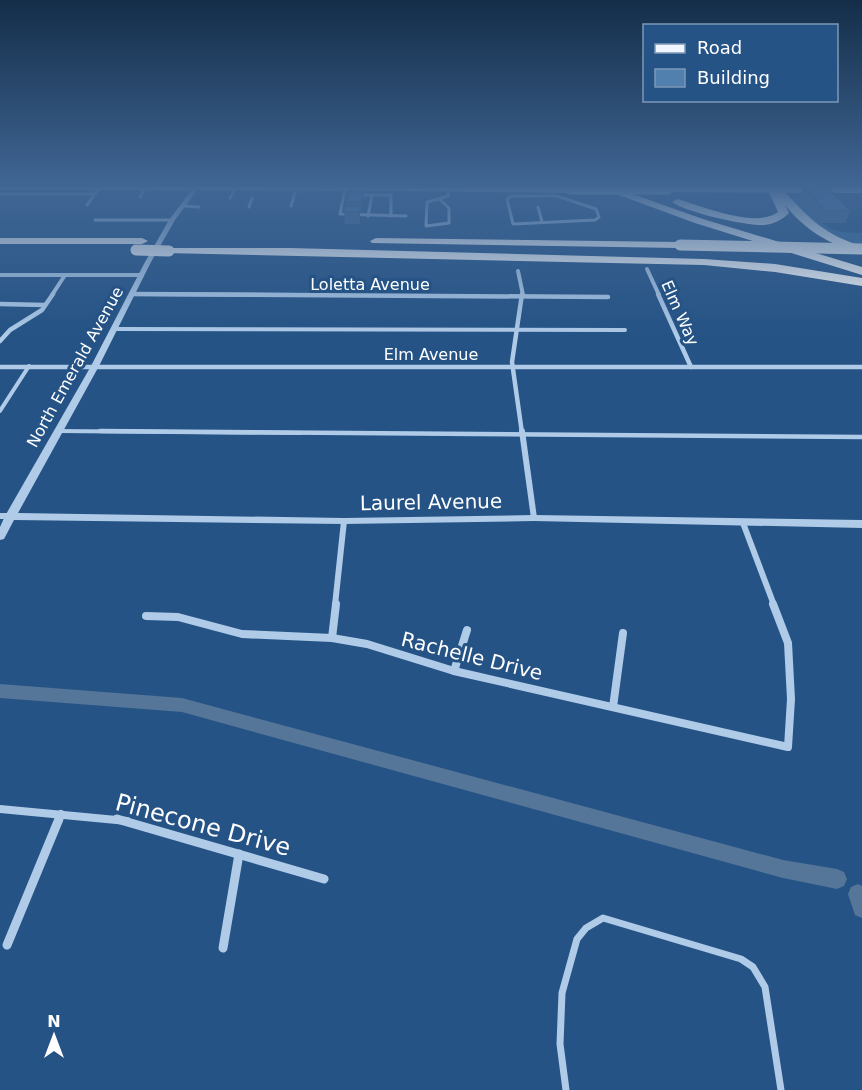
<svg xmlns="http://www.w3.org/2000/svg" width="862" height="1090" viewBox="0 0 862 1090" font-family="'DejaVu Sans',sans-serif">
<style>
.green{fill:#396ea1}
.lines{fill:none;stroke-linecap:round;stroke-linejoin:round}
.canal{fill:#557698;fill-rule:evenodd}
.service-far3{stroke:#afcbe8;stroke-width:3}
.service-far2{stroke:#afcbe8;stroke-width:4}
.service-far1{stroke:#afcbe8;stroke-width:4.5}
.service{stroke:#afcbe8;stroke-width:7}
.minor-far4{stroke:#afcbe8;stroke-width:4}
.minor-far3{stroke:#afcbe8;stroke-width:4.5}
.minor-far2{stroke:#afcbe8;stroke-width:6}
.minor-far1{stroke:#afcbe8;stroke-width:8}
.minor{stroke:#afcbe8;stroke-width:9}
.tertiary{fill:#afcbe8;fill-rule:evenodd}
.secondary{fill:#d9e7f7;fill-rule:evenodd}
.primary{fill:#f1f6fe;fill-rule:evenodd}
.motorway{fill:#fff;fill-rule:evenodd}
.primary-bridge{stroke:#f1f6fe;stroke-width:9}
.motorway-bridge{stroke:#fff;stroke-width:11}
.wall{fill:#466e96}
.shaded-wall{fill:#395a7a}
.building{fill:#5180ae;stroke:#395a7a;stroke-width:1.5}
.labels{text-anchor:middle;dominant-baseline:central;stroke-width:6;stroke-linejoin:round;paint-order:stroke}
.far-street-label{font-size:16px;fill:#fff;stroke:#255385}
.street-label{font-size:20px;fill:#fff;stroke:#255385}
.near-street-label{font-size:24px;fill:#fff;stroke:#255385}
</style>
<rect width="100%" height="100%" fill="#255385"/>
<!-- green -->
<path class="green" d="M799 196C821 224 824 233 862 233V245C833 244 809 219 791 198Z"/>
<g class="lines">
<!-- canal -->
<g class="canal">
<path d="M0 684 182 698 783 860 837 869 844 872 847 879 844 886 837 889 783 878 182 712 0 698Z"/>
<path d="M858 884 862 886V918L855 915 848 894 851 887Z"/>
</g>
<!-- service-far3 -->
<g class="service-far3">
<path d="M349 184 345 189 340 214 406 216"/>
<path d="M766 184 773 190"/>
<path d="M0 194H96"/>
<path d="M358 195H391V216"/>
<path d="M511 196H557L596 209 599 217 595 220 513 224 507 199Z"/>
<path d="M140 197 145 188"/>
<path d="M230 198 235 189"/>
<path d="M439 199 449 208V223L426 226 427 202Z"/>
<path d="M439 199 448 196V189"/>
<path d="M87 205 99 188"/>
<path d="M184 206 199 207"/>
<path d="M291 206 296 189"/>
<path d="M249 207 252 198"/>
<path d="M538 207 542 222"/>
<path d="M368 216 372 195"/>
<path d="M95 220H172"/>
</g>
<!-- service-far2 -->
<g class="service-far2">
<path d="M114 329 625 330"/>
<path d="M0 411 29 366"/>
<path d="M58 431 301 433"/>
</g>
<!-- service-far1 -->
<path class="service-far1" d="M100 431 862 437"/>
<!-- service -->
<path class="service" d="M566 1090 560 1044 562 993 577 939 586 928 603 918 741 959 753 967 765 987 781 1090"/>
<!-- minor-far4 -->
<g class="minor-far4">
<path d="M647 269 659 295"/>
<path d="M518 271 523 295"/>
<path d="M0 275H142"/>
<path d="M132 294 300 295"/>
<path d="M52 295 65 275"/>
</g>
<!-- minor-far3 -->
<g class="minor-far3">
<path d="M132 294 608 297"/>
<path d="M658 294 691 367"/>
<path d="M0 304 45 305"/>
<path d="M0 341 10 330 42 310 53 294"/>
<path d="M0 367H862"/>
<path d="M522 433 512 362 522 294"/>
</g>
<!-- minor-far2 -->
<g class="minor-far2">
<path d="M522 431 534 518"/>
<path d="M0 516H10"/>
<path d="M743 523 774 605"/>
<path d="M335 605 344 521"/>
</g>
<!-- minor-far1 -->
<g class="minor-far1">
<path d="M146 616 178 617 242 634 332 638 367 644 454 671 788 747 791 699 788 643 773 604"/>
<path d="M332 638 336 604"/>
<path d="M454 671 467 630"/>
<path d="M613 707 623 633"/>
<path d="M0 809 127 821"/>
<path d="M58 821 61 814"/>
</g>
<!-- minor -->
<g class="minor">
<path d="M117 819 324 879"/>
<path d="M7 945 59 819"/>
<path d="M223 948 239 854"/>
</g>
<!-- tertiary -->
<path class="tertiary" d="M196 184H202L175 220 151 262 99 366 18 513 344 518 534 515 862 520V528L534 521 344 524 14 520 4 539 0 540V527L5 516 91 366 145 262 169 220Z"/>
<!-- secondary -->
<path class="secondary" d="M0 186 411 187 414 189 411 191 0 190Z"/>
<!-- primary -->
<g class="primary">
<path d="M411 187H570L574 190 570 193 408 191 407 189Z"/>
<path d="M668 187H862V193L665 192 664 190Z"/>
</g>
<!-- motorway -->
<g class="motorway">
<path d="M403 184H420L411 192 407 191Z"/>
<path d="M589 184H604L703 219 862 267V275L695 223Z"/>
<path d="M769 188H777L779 193H786C811 220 825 235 862 246V253C830 245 806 231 785 205L789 213C782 220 774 224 764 225 746 226 685 212 672 202L677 199C703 206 755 229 778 212L768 190Z"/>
<path d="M0 238H142L148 241 142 244H0Z"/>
<path d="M376 238 680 242 686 245 680 248 372 243 370 241Z"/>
<path d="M169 248H290L704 259 775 264 862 278V286L775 272 704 265 165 253 163 251Z"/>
</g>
<!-- primary-bridge -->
<path class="primary-bridge" d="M570 190H668"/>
<!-- motorway-bridge -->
<g class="motorway-bridge">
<path d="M680 245 862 249"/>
<path d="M136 250 169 251"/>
</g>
</g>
<!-- wall -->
<g class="wall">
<path d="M804 185 850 211 845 223H821L800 197Z"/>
<path d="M363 199 361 211H360V224H345L344 212 347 206V202Z"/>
</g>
<!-- shaded-wall -->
<g class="shaded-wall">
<path d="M363 191V199L361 211V203Z"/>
<path d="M360 206V224L359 212Z"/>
</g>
<!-- building -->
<g class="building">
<path d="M804 185H826L850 211H825Z"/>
<path d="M349 191H363L361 203 347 202Z"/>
<path d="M345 206H360L359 212H344Z"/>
</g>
<!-- sky -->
<linearGradient id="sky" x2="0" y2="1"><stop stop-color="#142e49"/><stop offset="0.55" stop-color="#406694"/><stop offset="1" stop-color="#406694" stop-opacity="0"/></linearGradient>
<rect width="862" height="337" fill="url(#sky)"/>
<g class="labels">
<!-- far-street labels -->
<g class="far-street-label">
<text x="370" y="284">Loletta Avenue</text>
<text transform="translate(680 313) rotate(66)">Elm Way</text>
<text x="431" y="354">Elm Avenue</text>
<text transform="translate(75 367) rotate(-61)">North Emerald Avenue</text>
</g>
<!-- street labels -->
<g class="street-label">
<text transform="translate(431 502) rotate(-1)">Laurel Avenue</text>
<text transform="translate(472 656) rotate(14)">Rachelle Drive</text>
</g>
<!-- near-street labels -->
<g class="near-street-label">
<text transform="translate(203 825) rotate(15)">Pinecone Drive</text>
</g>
</g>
<!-- legend -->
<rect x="643" y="24" width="195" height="78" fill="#255385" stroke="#7c98b6" stroke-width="1.5"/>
<rect x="655" y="44" width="30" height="9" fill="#f1f6fe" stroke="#7c98b6" stroke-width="1.5"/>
<text x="697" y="54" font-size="18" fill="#ffffff">Road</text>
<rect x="655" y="69" width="30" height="18" fill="#5180ae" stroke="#7c98b6" stroke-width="1.5"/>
<text x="697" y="84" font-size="18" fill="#ffffff">Building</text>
<!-- north arrow -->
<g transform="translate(54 1036)" stroke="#255385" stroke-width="4.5" paint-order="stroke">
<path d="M0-4.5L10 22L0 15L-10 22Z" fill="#ffffff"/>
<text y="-9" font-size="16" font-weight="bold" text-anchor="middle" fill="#ffffff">N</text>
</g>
</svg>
